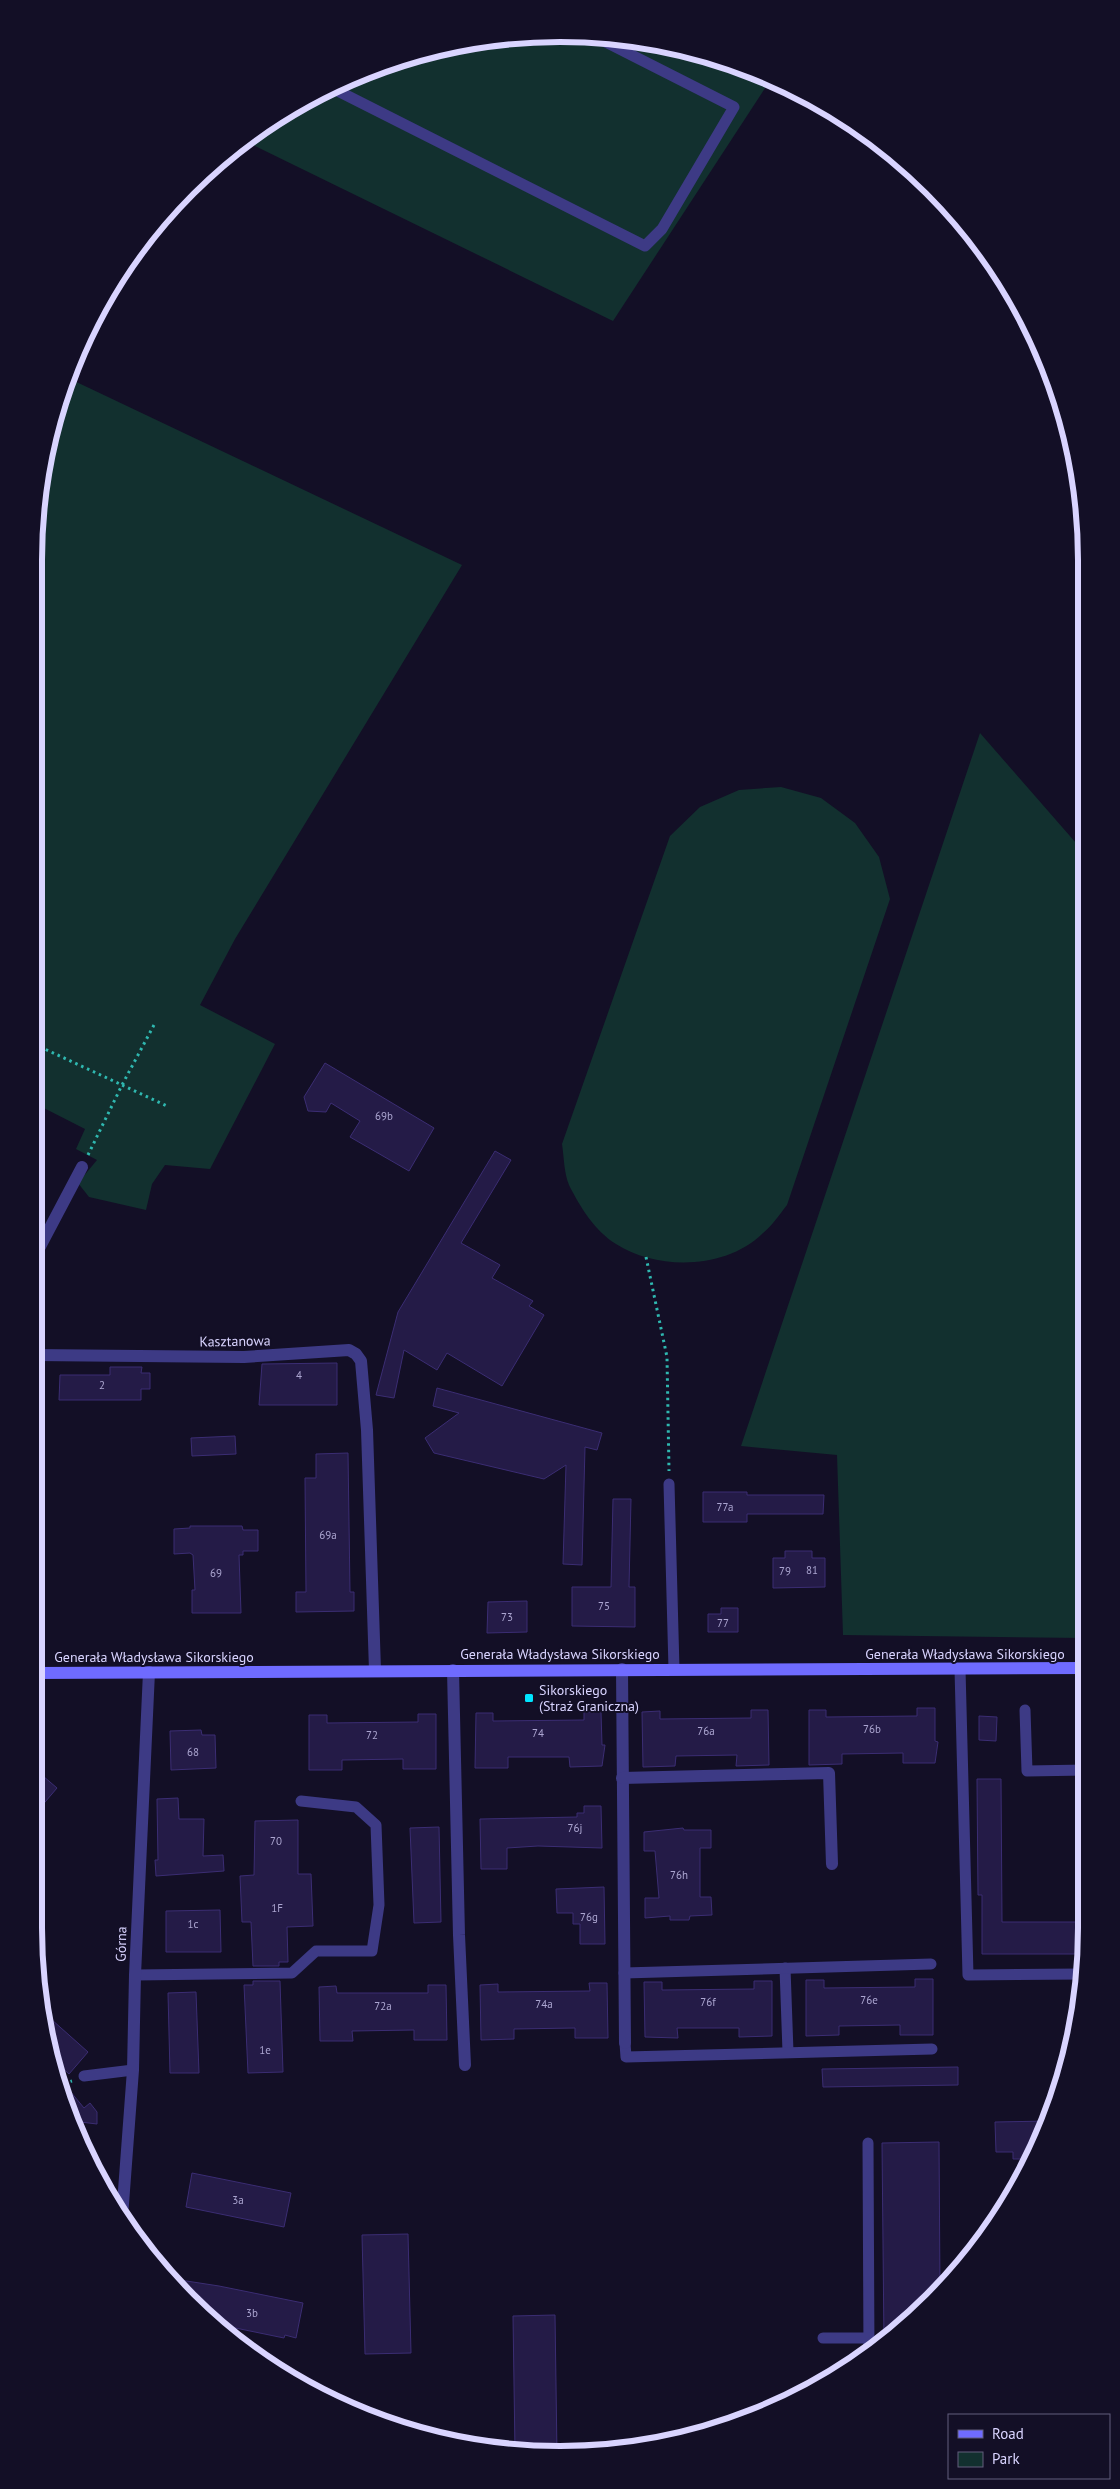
<svg xmlns="http://www.w3.org/2000/svg" width="1120" height="2489" viewBox="0 0 1120 2489" font-family="'PT Sans',sans-serif">
<style>
.green{fill:#12302f}
.building{fill:#241b47;stroke:#3b2d73}
.lines{fill:none;stroke-linecap:round;stroke-linejoin:round}
.path{stroke:#2fb8b0;stroke-width:3;stroke-dasharray:2.5 4;stroke-linecap:butt}
.lane{stroke:#3d3a85;stroke-width:11}
.street{stroke:#3d3a85;stroke-width:12}
.secondary{stroke:#6f6bff;stroke-width:12}
.poi-dot{fill:#00e5ff;stroke:#130f26;stroke-width:2}
.labels{text-anchor:middle;dominant-baseline:central;stroke-width:4;stroke-linejoin:round;paint-order:stroke}
.number-label{font-size:11px;fill:#aca6d1}
.street-label{font-size:14px;fill:#d9d4ff;stroke:#130f26}
.poi-label{font-size:14px;fill:#d9d4ff;stroke:#130f26;text-anchor:start}
.rim{fill:none;stroke:#d9d4ff;stroke-width:6}
</style>
<rect width="100%" height="100%" fill="#130f26"/>
<!-- green -->
<g class="green">
<path d="M560 34 662 44 761 74 771 79 613 321 245 141 267 123 358 74 457 44Z"/>
<path d="M68 378 462 565 235 939 200 1005 275 1044 210 1169 165 1165 152 1184 146 1210 89 1197 78 1183 97 1160 76 1149 85 1129 34 1103V560L44 458Z"/>
<path d="M980 733 1083 851 1085 1638 843 1635 837 1455 741 1446Z"/>
<path d="M781 787 821 798 855 823 879 857 890 899 787 1205C779 1215 772 1226 762 1234 726 1269 658 1271 616 1244 595 1231 580 1207 569 1185 564 1173 564 1157 562 1144L670 836 700 807 739 790Z"/>
</g>
<!-- building -->
<g class="building">
<path d="M325 1063 434 1128 409 1171 350 1137 360 1121 331 1103 326 1112 308 1111 304 1097Z"/>
<path d="M495 1151 511 1160 461 1243 500 1265 492 1278 533 1301 529 1306 544 1315 502 1386 447 1353 437 1370 404 1350 394 1398 376 1395 398 1312Z"/>
<path d="M337 1363V1405H259L262 1364Z"/>
<path d="M110 1367H142L141 1373H150V1389H141V1400H59L60 1375H110Z"/>
<path d="M437 1388 602 1433 597 1450 585 1447 582 1565 563 1564 566 1465 544 1479 434 1453 425 1438 459 1413 433 1406Z"/>
<path d="M235 1436 236 1454 192 1456 191 1438Z"/>
<path d="M348 1453 350 1592H354V1611L296 1612V1592H306L305 1478H316V1454Z"/>
<path d="M703 1492H747V1495H824L823 1514H747V1522H703Z"/>
<path d="M613 1499H631L629 1587H635V1627L572 1626V1587H611Z"/>
<path d="M190 1526H242L243 1530H258V1551H243V1555H239L241 1613H192V1590H195L193 1555 190 1553 174 1554V1529L190 1528Z"/>
<path d="M785 1551H812V1558H825V1587L773 1588V1558H785Z"/>
<path d="M527 1601V1632L487 1633 488 1602Z"/>
<path d="M721 1608H738V1632H708V1614H721Z"/>
<path d="M917 1708H935V1741L938 1742 935 1763H903V1753L842 1754V1764L809 1765V1710H826V1717L917 1716Z"/>
<path d="M751 1710H768L769 1765 736 1766 737 1755 676 1756 675 1766 643 1767 642 1712 660 1711V1719L751 1718Z"/>
<path d="M584 1712H601L602 1745H605L602 1766 570 1767 569 1757H508V1768H475L476 1713H493V1721L584 1720Z"/>
<path d="M418 1714H436V1769H403V1759L342 1760V1770H309V1715H327V1723L418 1722Z"/>
<path d="M979 1716 997 1717 996 1741 979 1740Z"/>
<path d="M201 1730 202 1735H215L216 1768 171 1770 170 1731Z"/>
<path d="M43 1776 57 1788 34 1815V1786Z"/>
<path d="M977 1779H1001L1002 1922H1085L1084 1954H982V1895H978Z"/>
<path d="M178 1798 179 1819H204L203 1856 223 1855 224 1871 156 1876 155 1860H158L157 1799Z"/>
<path d="M584 1806H601L602 1848 538 1846 507 1848V1869H481L480 1819 577 1817V1813H584Z"/>
<path d="M298 1820V1874H311L313 1926 287 1927 288 1962H279V1966H253L251 1922H242L240 1876 254 1875 255 1821Z"/>
<path d="M439 1827 441 1922 414 1923 410 1828Z"/>
<path d="M683 1828 684 1830H711V1848H700V1897H711L712 1915 690 1916 689 1920H670V1916L645 1918V1898H659L655 1851H644V1832Z"/>
<path d="M604 1887 605 1944H580V1924H573V1913H557L556 1889Z"/>
<path d="M220 1910 221 1952H166V1911Z"/>
<path d="M915 1979H933V2035H900V2025L839 2026V2035L806 2036V1980H824V1988L915 1987Z"/>
<path d="M253 1981H280L283 2072 248 2073 244 1985H253Z"/>
<path d="M754 1981H772V2036L739 2037V2028H677L678 2038 645 2037 644 1982H662V1990L754 1989Z"/>
<path d="M589 1983H607L608 2038H575V2028L514 2029V2039L481 2040 480 1985 498 1984V1992L590 1991Z"/>
<path d="M428 1985H446L447 2040H414V2030L352 2031 353 2041H320L319 1987 336 1986 337 1993H428Z"/>
<path d="M196 1992 199 2073H170L168 1993Z"/>
<path d="M42 2011 88 2052 69 2074 51 2057 44 2031Z"/>
<path d="M958 2067V2085L823 2087 822 2069Z"/>
<path d="M56 2074 84 2108 90 2103 97 2112V2124L72 2121 62 2098Z"/>
<path d="M1049 2121 1031 2159H1013V2152H996L995 2122Z"/>
<path d="M939 2142 940 2290 884 2343 882 2143Z"/>
<path d="M192 2173 291 2193 284 2227 186 2207Z"/>
<path d="M408 2234 411 2353 365 2354 362 2235Z"/>
<path d="M167 2278 219 2286 303 2303 296 2338 285 2335 284 2338 216 2324Z"/>
<path d="M555 2315 557 2455 515 2451 513 2316Z"/>
</g>
<g class="lines">
<!-- path -->
<g class="path">
<path d="M34 1044 122 1085 154 1025"/>
<path d="M88 1155 122 1085 169 1107"/>
<path d="M646 1257 667 1357 669 1471"/>
<path d="M58 2085 72 2081"/>
</g>
<!-- lane -->
<g class="lane">
<path d="M332 88 645 246 662 229 734 107 596 37"/>
<path d="M669 1484 674 1669"/>
<path d="M960 1669 968 1975 1082 1974"/>
<path d="M1025 1710 1027 1771 1086 1770"/>
<path d="M785 1968 788 2052"/>
<path d="M624 1973 931 1964"/>
<path d="M135 1975 292 1973 316 1951H372L379 1905 376 1825 356 1807 301 1801"/>
<path d="M625 2043 626 2057 932 2049"/>
<path d="M84 2076 133 2070"/>
<path d="M868 2143 869 2354"/>
<path d="M823 2338H869"/>
</g>
<!-- street -->
<g class="street">
<path d="M34 1258 82 1167"/>
<path d="M34 1355 244 1357 349 1350 356 1354 361 1361 367 1430 375 1670"/>
<path d="M622 1669 625 2043"/>
<path d="M453 1670 459 1935 465 2065"/>
<path d="M622 1778 829 1773 832 1864"/>
<path d="M122 2217 133 2070 135 1975 149 1672"/>
</g>
<!-- secondary -->
<path class="secondary" d="M34 1673 1085 1668"/>
</g>
<!-- markers -->
<rect class="poi-dot" x="524" y="1693" width="10" height="10" rx="2.5"/>
<g class="labels">
<!-- number labels -->
<g class="number-label">
<text x="384" y="1116">69b</text>
<text x="299" y="1375">4</text>
<text x="102" y="1385">2</text>
<text x="725" y="1507">77a</text>
<text x="328" y="1535">69a</text>
<text x="812" y="1570">81</text>
<text x="785" y="1571">79</text>
<text x="216" y="1573">69</text>
<text x="604" y="1606">75</text>
<text x="507" y="1617">73</text>
<text x="723" y="1623">77</text>
<text x="872" y="1729">76b</text>
<text x="706" y="1731">76a</text>
<text x="538" y="1733">74</text>
<text x="372" y="1735">72</text>
<text x="193" y="1752">68</text>
<text x="575" y="1828">76j</text>
<text x="276" y="1841">70</text>
<text x="679" y="1875">76h</text>
<text x="277" y="1908">1F</text>
<text x="589" y="1917">76g</text>
<text x="193" y="1924">1c</text>
<text x="869" y="2000">76e</text>
<text x="708" y="2002">76f</text>
<text x="544" y="2004">74a</text>
<text x="383" y="2006">72a</text>
<text x="265" y="2050">1e</text>
<text x="238" y="2200">3a</text>
<text x="252" y="2313">3b</text>
</g>
<!-- street labels -->
<g class="street-label">
<text transform="translate(235 1341) rotate(-1)">Kasztanowa</text>
<text x="560" y="1654">Generała Władysława Sikorskiego</text>
<text x="965" y="1654">Generała Władysława Sikorskiego</text>
<text x="154" y="1657">Generała Władysława Sikorskiego</text>
<text transform="translate(121 1944) rotate(-88)">Górna</text>
</g>
<!-- poi labels -->
<g class="poi-label">
<text x="539" y="1690">Sikorskiego<tspan x="539" dy="16">(Straż Graniczna)</tspan></text>
</g>
</g>
<!-- crop -->
<path d="M0 0H1120V2489H0ZM560 42H560A518 518 0 0 1 1078 560V1928A518 518 0 0 1 560 2446H560A518 518 0 0 1 42 1928V560A518 518 0 0 1 560 42Z" fill="#130f26" fill-rule="evenodd"/>
<path class="rim" d="M560 42H560A518 518 0 0 1 1078 560V1928A518 518 0 0 1 560 2446H560A518 518 0 0 1 42 1928V560A518 518 0 0 1 560 42Z"/>
<!-- legend -->
<rect x="948" y="2414" width="162" height="65" fill="#130f26" stroke="#625e7d"/>
<rect x="958" y="2430" width="25" height="8" fill="#6f6bff" stroke="#625e7d"/>
<text x="992" y="2439" font-size="15" fill="#d9d4ff">Road</text>
<rect x="958" y="2452" width="25" height="15" fill="#12302f" stroke="#625e7d"/>
<text x="992" y="2464" font-size="15" fill="#d9d4ff">Park</text>
</svg>
